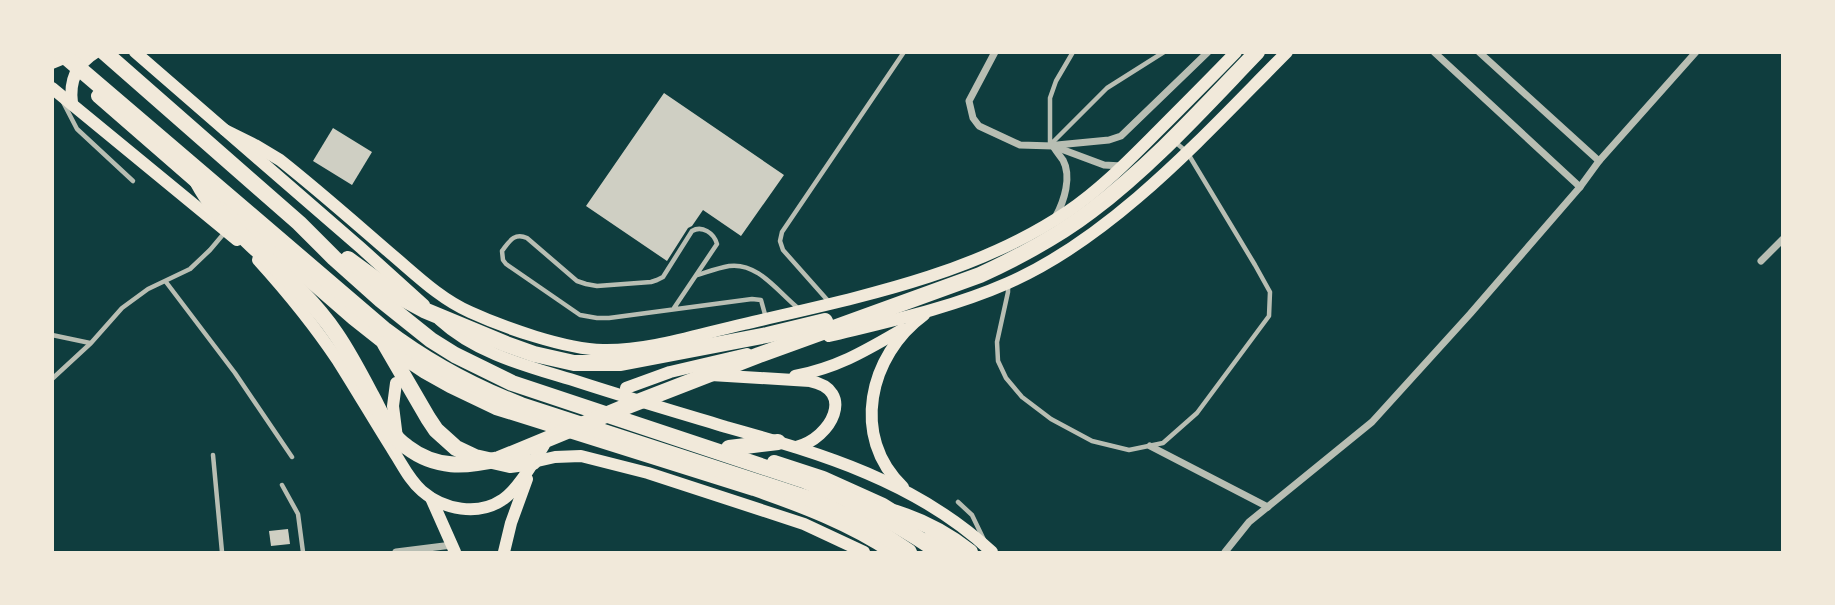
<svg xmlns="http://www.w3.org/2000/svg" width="1835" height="605" viewBox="0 0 1835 605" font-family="Karla,sans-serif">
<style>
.building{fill:#cfcfc3}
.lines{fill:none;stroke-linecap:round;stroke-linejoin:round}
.service{stroke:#b8beb3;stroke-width:4.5}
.minor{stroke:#b8beb3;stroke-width:7}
.secondary{stroke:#f1e9da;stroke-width:12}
.trunk{stroke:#f1e9da;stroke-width:14}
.motorway{stroke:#f1e9da;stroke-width:16}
</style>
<rect width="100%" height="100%" fill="#0f3d3e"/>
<!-- building -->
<g class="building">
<path d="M664 93 784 175 741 236 703 210 692 226 688 228 667 261 586 206Z"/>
<path d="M333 128 372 152 352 185 313 161Z"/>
<path d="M288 529 290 544 271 546 269 531Z"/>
</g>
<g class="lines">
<!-- service -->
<g class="service">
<path d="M1073 52 1056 81 1050 98V145L1107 88 1164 52"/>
<path d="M63 102 77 129 133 181"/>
<path d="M697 275C707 272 718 268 729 266 758 262 778 292 798 308"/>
<path d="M166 282 235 373 292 457"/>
<path d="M1008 284V292L997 342 998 361 1006 378 1022 397 1051 419 1092 441 1129 450 1163 443 1197 413 1269 316 1270 292 1255 265 1187 152 1175 142"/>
<path d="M830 303 783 250 780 241 782 232 904 52"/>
<path d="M674 308 717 244C714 233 702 225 692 231L663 277 657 280 651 282 597 286 586 284 577 281 527 238C514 232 509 242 502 251L503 260 506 264 580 315 597 318H609L752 299 761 300 766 318"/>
<path d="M52 335 90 343"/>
<path d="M52 379 91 343 122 308 148 289 190 269 210 250 226 231"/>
<path d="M213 455 222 552"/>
<path d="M282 485 298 514 303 552"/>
<path d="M958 502 972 515 984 540"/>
</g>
<!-- minor -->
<g class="minor">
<path d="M995 52 969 101 973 118 979 126 1020 145 1053 146 1104 165 1122 166"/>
<path d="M1434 52 1580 187"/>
<path d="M1479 52 1599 161"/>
<path d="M1057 145 1109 140 1121 136 1208 52"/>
<path d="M1053 146C1056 151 1060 156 1063 160 1072 177 1064 201 1056 216"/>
<path d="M1761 261 1783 239"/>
<path d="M1150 446 1268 507"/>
<path d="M396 552 452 545"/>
<path d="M1225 552 1249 522 1372 422 1470 314 1580 187 1599 161 1696 52"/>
</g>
<!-- secondary -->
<g class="secondary">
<path d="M135 52 361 248 424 305"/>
<path d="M52 63 79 52"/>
<path d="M52 88 237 240"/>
<path d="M72 103C69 81 76 64 96 52"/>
<path d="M225 130 255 145 280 160C318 190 354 222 390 253 415 274 440 299 470 312 505 328 565 349 603 350 650 351 699 334 744 324 854 298 972 276 1067 212 1101 189 1129 160 1158 131 1184 105 1210 79 1236 52"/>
<path d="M258 260C287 292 314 325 338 361 357 391 375 422 394 452 403 466 410 481 422 491 444 510 478 516 502 500 518 490 534 461 544 445"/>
<path d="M440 320C478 355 531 367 579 382 628 398 677 412 726 427 823 454 917 482 992 552"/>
<path d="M829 336C890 321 951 308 1008 283 1115 236 1206 133 1287 52"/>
<path d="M711 375 810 381C856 390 832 438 796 447"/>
<path d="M795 376C839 367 865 351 903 329"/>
<path d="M396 383 393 406 397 438"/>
<path d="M626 388 670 372 747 354"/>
<path d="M533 462 555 457 581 456 648 473 804 524 864 552"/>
<path d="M903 487C850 437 869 355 924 315"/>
<path d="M431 498 455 552"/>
<path d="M504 552 511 523 527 479"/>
</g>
<!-- trunk -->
<g class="trunk">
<path d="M98 96 353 318 401 356 425 372 450 386 496 408 754 489C803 506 850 524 892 552"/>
<path d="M774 462 823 478 883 505 891 510"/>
<path d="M931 537 951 552"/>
</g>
<!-- motorway -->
<g class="motorway">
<path d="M60 52 384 329C426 361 472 386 521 405L813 500 873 528 909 552"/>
<path d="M104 52 299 223 334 258 381 300 431 340 455 355 512 383 806 481C853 500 897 523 939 552"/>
<path d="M187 161C196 179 204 196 218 211 228 223 240 234 252 245 282 273 313 300 336 334 349 353 360 374 371 395 381 413 389 435 407 447 436 469 465 467 499 459L625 407 759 355 980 275C1019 257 1057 237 1091 211 1152 165 1204 107 1257 52"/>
<path d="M348 259 400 297 424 310 506 344 534 354 574 363H621L767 335 825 321"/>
<path d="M385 344 428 418 436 430 456 448 475 457 510 465 533 462"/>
<path d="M729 448 778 442"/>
<path d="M878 508C913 516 942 530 970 552"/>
</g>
</g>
<!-- border -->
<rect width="1835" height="605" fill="none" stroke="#f1e9da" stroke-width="108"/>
</svg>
